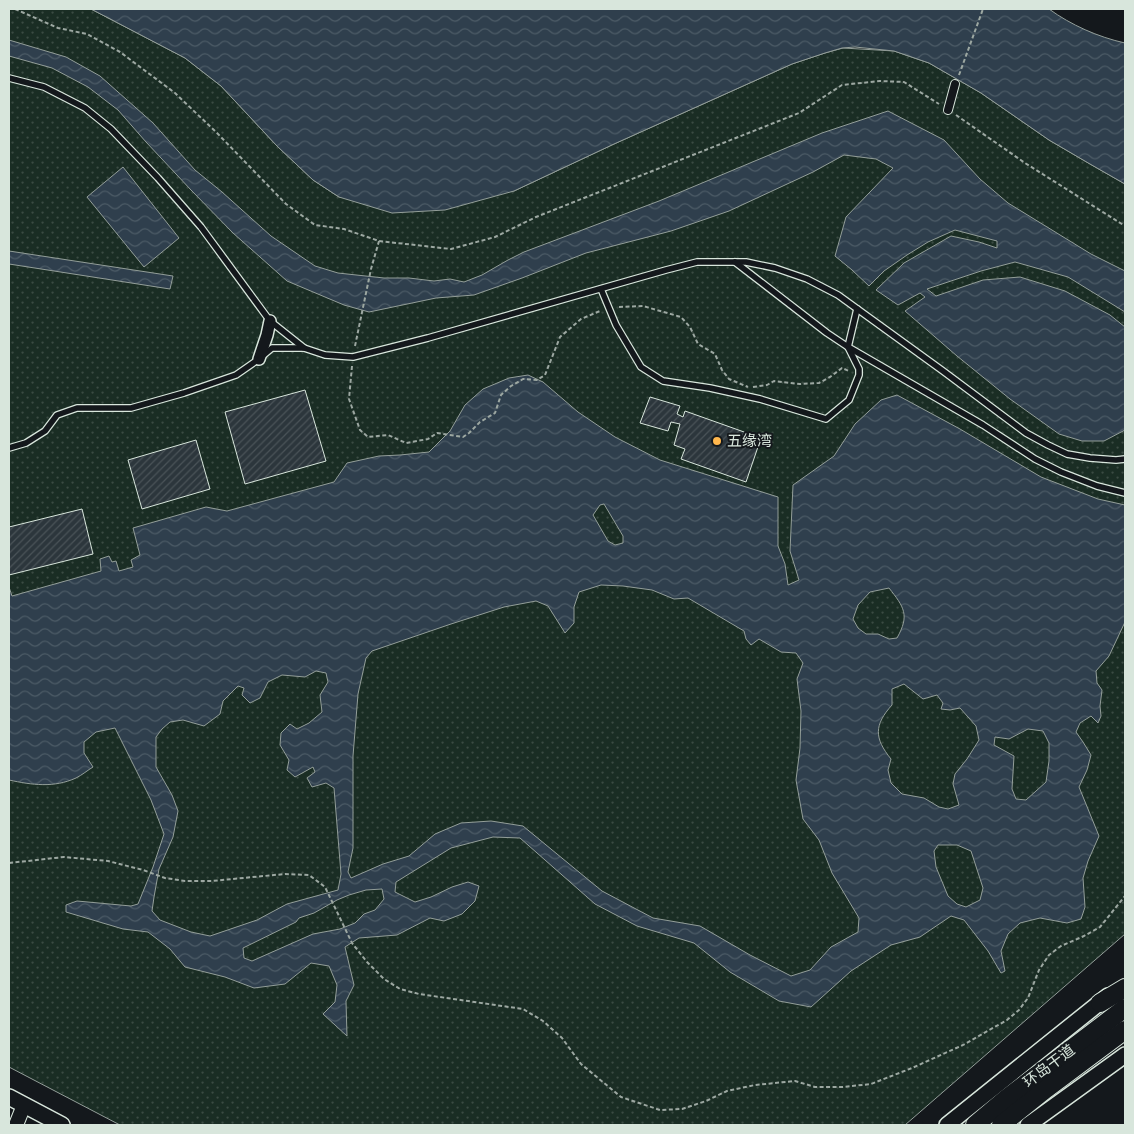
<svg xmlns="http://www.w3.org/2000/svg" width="1134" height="1134" viewBox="0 0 1134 1134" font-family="'DejaVu Sans','Noto Sans SC',sans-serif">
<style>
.park{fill:url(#park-dots);stroke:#939e99}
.water{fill:url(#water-waves);stroke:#939e99;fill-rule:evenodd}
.building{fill:url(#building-hatch);stroke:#d8e6dc}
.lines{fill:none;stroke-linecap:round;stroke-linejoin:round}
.service-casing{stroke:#d8e6dc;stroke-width:8}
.pedestrian-casing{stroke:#d8e6dc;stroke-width:10}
.minor-casing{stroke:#d8e6dc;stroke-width:14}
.tertiary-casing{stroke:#d8e6dc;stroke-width:16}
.secondary-casing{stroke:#d8e6dc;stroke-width:18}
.trunk-casing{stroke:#d8e6dc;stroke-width:20}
.path{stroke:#9da8a2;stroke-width:2;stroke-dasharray:4 2.5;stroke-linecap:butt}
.service{stroke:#14181c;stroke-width:5.5}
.pedestrian{stroke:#14181c;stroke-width:8}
.minor{stroke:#14181c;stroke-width:11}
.tertiary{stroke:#14181c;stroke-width:14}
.secondary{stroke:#14181c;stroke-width:15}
.trunk{stroke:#14181c;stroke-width:18}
.poi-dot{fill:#ffb74d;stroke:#14181c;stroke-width:2}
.labels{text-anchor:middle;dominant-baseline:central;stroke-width:4;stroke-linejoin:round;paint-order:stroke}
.poi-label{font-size:15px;fill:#d8e6dc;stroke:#14181c;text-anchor:start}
.street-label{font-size:15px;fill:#d8e6dc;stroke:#14181c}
</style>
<defs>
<pattern id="park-dots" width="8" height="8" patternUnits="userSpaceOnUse" patternTransform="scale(1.25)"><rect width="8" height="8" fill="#1a2d24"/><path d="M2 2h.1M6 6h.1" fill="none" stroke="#3b4b43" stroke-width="1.8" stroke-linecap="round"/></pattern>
<pattern id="water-waves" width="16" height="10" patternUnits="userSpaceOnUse" patternTransform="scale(1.25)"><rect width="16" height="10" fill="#2f3f4d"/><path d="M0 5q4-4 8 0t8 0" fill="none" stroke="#4c5b66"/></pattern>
<pattern id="building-hatch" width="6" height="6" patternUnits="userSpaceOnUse" patternTransform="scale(1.25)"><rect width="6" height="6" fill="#2c363c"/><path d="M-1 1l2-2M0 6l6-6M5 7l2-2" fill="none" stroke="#4a5358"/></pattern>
</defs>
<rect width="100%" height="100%" fill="#14181c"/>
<!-- park -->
<path class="park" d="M9 9H91L185 58 221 86 277 146 313 180 339 197 514 191 614 144 792 64 825 53 843 48 894 51 929 63 981 93 1049 140 1090 164 1125 184V934L905 1125H120L9 1067Z"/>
<!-- water -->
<g class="water">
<path d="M91 9H1049C1071 25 1098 37 1125 43V184L1090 164 1049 140 981 93 929 63 894 51 855 47 842 48 825 53 792 64 614 144 514 191 445 210 392 213 339 197 313 180 277 146 221 86 185 58Z"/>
<path d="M9 40 66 57 100 76 153 123 195 170 222 192 271 236 315 266 338 273 384 278H409L434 281 450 279 464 282 482 275 508 260 524 252 659 201 822 133 888 111 944 140 980 179 1008 203 1091 254 1125 271V312L1068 277 1015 262 981 271 927 289 936 296 983 280 1020 277 1065 291 1110 315 1125 327V430L1104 441H1082L1059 434 1010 399 957 356 905 311 925 297 920 293 898 305 876 290 904 263 951 236 979 242 997 248V241L955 230 928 242 907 255 884 271 869 286 852 270 835 256 846 217 893 168 876 159 844 155 813 172 729 211 671 231 586 253 522 278 474 295 436 298 369 312 344 305 287 281 233 233 191 190 146 142 118 110 88 87 52 68 9 56Z"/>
<path d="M123 167 179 238 144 267 87 197Z"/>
<path d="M9 251 173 276 170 289 9 264Z"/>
<path d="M528 375 543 382 578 412 615 437 660 460 778 497V546L785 564 788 585 799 580 790 551 793 485 834 456 855 424 881 400 897 395 960 429 1041 477 1098 499 1125 505V622L1109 656 1096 671 1097 683 1102 690 1100 706 1101 716 1098 723 1091 716 1080 723 1076 732 1083 742 1091 755 1087 770 1079 787 1099 836 1088 861 1083 878 1085 907 1081 919 1067 923 1040 918 1020 923 1008 934 1001 951 1005 971 1001 973 988 951 964 920 951 916 920 937 891 945 851 971 811 1007 779 1001 730 972 694 943 637 926 595 904 520 838 493 837 451 848 396 882 395 892 415 902 431 897 452 887 468 882 479 886 475 901 462 914 444 921 430 918 397 935 359 938 345 947 354 985 346 1001 347 1036 323 1014 335 1002 337 985 329 966 311 963 285 984 254 988 225 977 185 967 170 949 148 932 123 929 66 912V905L77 901 131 906 138 904 153 867 164 834 151 800 115 728 96 732 84 742V753L93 767C88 770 82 775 76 778 54 788 32 785 9 780V587L12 596 101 571 100 559 109 556 112 562 116 561 119 571 133 567 131 560 140 555 133 528 206 507 227 511 334 482 347 463 379 456 400 455 429 452 450 431 465 405 483 389 509 378ZM604 504 623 536V543L615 545 608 541 593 515 600 505ZM601 585 623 586 652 590 674 599 688 598 744 631 746 639 751 645 759 639 781 652 796 653 803 663 797 679 801 711 800 748 796 780 803 819 819 840 832 873 859 918 858 932 831 947 810 970 791 976 750 955 700 926 653 918 602 891 523 826 491 821 461 823 435 834 409 856 383 864 351 878 348 872 353 848V756L358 694 366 658 372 651 451 624 504 607 536 601 548 606 565 633 574 623V607L579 592ZM889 588C904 607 910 615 897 638L889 639 878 634H866L858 628 853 619 858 605 870 592ZM316 671 326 673 328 682 320 695 322 712 309 723 297 729 290 724 281 733 280 745 289 760 287 770 295 777 313 767 315 772 307 778 312 787 326 783 334 788 341 874 338 890 287 904 257 920 210 936 191 932 160 920 152 911 154 897 159 869 173 837 178 811 172 795 156 767V737L162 729 170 722 183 720 204 726 220 714 223 701 238 686 244 688 242 695 250 703 260 698 268 682 282 675 305 677ZM904 684 923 699 937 695 943 703 941 709 950 710 960 708 976 726 979 740 967 759 955 774 953 784 959 805 948 809 939 807 924 798 902 794 891 783 888 770 891 759C874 738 874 725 892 705V689ZM1028 729 1043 731 1049 743V761L1046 782 1026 800 1016 799 1012 789 1014 756 994 745 995 737 1009 739ZM938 845H957L971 851 983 888 980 900 966 907 957 904 948 896 936 867 934 851ZM382 889 384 899 375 910 364 914 355 923 340 929 313 934 252 961 244 958 243 948 296 922 299 918 314 913 337 900 349 895 366 890Z"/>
</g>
<!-- building -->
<g class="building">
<path d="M305 390 326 461 245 484 225 412Z"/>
<path d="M650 397 680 406 677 414 683 417 685 411 761 438 746 482 681 459 685 449 674 445 680 424 671 422 668 431 640 423Z"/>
<path d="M196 440 210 489 142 509 128 460Z"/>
<path d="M82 509 93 554 9 575V527Z"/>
</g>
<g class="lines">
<!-- service casing -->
<g class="service-casing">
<g id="service">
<path d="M9 78 44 87 85 108 111 129 158 178 201 227 270 321 304 348 325 355 353 357 428 338 666 270 697 262H746L775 268 807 279 838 295 943 371 1026 433 1048 445 1067 454 1090 458 1116 460 1125 459"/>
<path d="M735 262 827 333 848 347 983 425 1035 459 1061 472 1097 486 1125 493"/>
<path d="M601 289 616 325 641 367 663 381 710 388 760 399 826 419 849 400 859 375V369L848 347 857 309"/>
<path d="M9 448 26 443 45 431 57 415 77 408H131L184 393 236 375 259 359 272 348H304"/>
</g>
</g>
<!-- pedestrian casing -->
<g class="pedestrian-casing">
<path id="pedestrian" d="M948 110 955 84"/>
</g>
<!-- minor casing -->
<g class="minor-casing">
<path id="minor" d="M259 359 267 335 270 321"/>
</g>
<!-- tertiary casing -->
<g class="tertiary-casing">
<path id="tertiary" d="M16 1125 24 1105"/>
</g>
<!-- secondary casing -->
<g class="secondary-casing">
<g id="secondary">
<path d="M9 1097 62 1125"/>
<path d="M947 1125 1108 996"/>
<path d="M1028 1125 1125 1055"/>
</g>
</g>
<!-- trunk casing -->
<g class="trunk-casing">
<g id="trunk">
<path d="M1100 1003 1125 988"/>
<path d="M975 1125 1007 1098 1125 1008"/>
<path d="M1001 1125 1046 1089 1125 1030"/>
</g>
</g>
<!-- path -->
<g class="path">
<path d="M15 9 58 28 87 34 120 52 175 93 217 133 286 204 315 225 344 229 379 241 451 249 495 237 536 217 799 113 842 85 880 81 904 82 939 104"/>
<path d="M959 75 983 9"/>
<path d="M956 115 1025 163 1125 226"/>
<path d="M619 307 643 306 681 317 690 327 698 344 715 354 722 370 729 379 748 387"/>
<path d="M355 346 371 269 379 241"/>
<path d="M352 366 349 399 360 430 368 437 388 435 406 443 428 439 437 433 463 437 469 433 480 422 495 413 501 395 511 386 523 379 537 380 545 375 560 337 581 319 600 311"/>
<path d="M753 387 767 385 774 381 800 384 819 383 830 377 842 368 849 371"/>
<path d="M9 863 64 857 108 861 143 870 165 878 185 881H212L285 874 309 875 325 887 352 943 367 962 384 979 400 989 419 994 523 1009 543 1021 562 1038 581 1064 621 1097 660 1110 682 1109 706 1101 727 1091 755 1085 795 1081 815 1087H843L871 1084 912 1068 963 1045 1007 1020 1019 1010 1028 998 1039 970 1049 955 1061 946 1084 936 1100 927 1125 896"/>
</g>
<!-- service -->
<use href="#service" class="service"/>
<!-- pedestrian -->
<use href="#pedestrian" class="pedestrian"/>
<!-- minor -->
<use href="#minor" class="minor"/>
<!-- tertiary -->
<use href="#tertiary" class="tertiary"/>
<!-- secondary -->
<use href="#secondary" class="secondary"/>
<!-- trunk -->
<use href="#trunk" class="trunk"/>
</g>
<!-- markers -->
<circle class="poi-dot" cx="717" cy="441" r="5"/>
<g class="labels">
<!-- poi labels -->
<g class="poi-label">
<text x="727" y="441">五缘湾</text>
</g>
<!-- street labels -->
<g class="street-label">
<text transform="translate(1049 1066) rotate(-37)">环岛干道</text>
</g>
</g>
<!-- border -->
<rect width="1134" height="1134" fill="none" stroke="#d8e6dc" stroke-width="20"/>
</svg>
